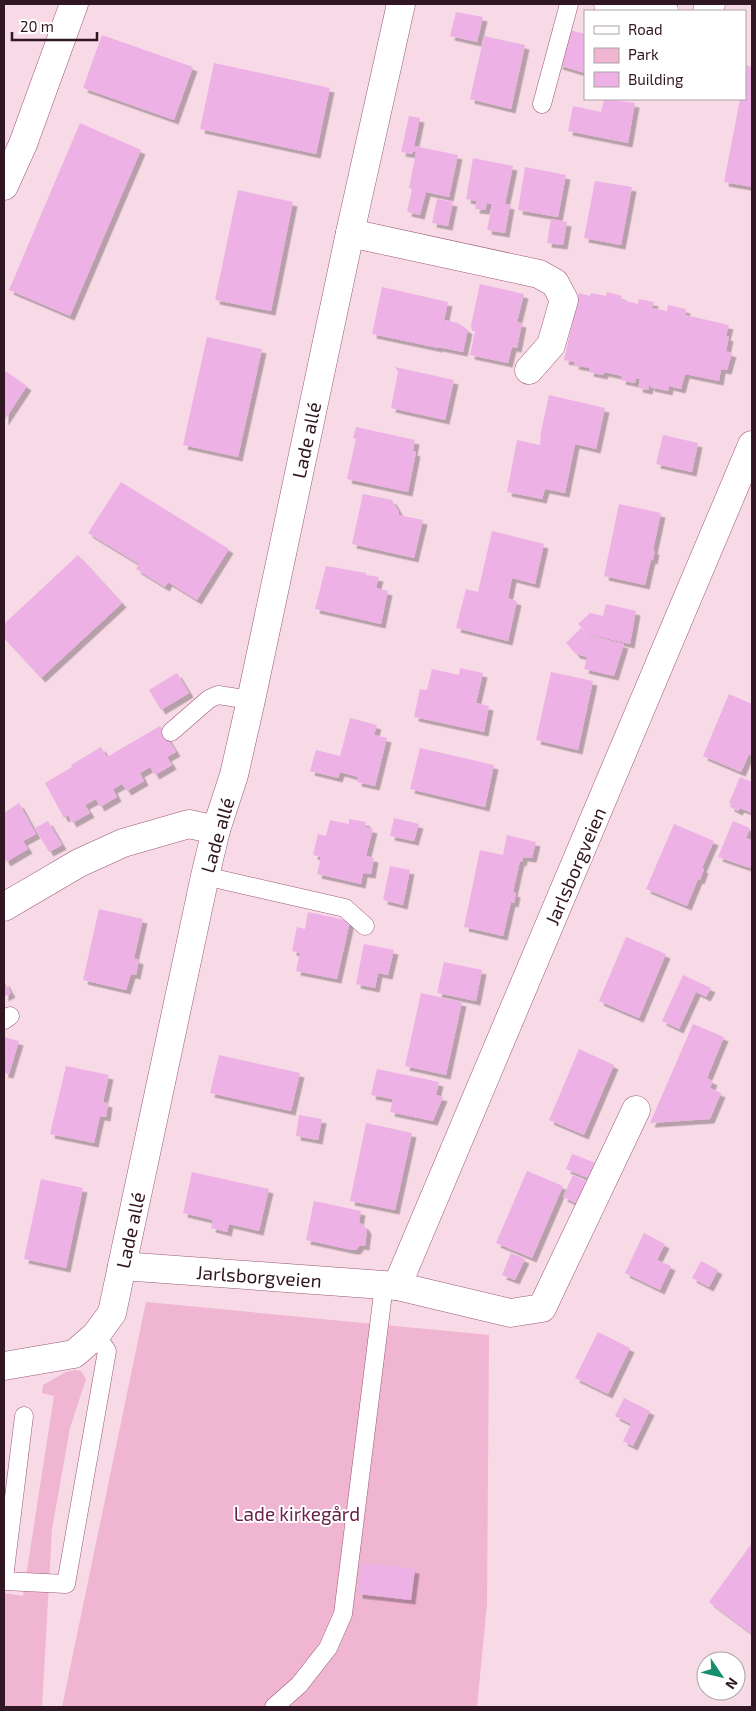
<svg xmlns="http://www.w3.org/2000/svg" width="756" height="1711" viewBox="0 0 756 1711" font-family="'Exo 2',sans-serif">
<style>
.green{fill:#f0b5d0}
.building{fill:#edb1e6;filter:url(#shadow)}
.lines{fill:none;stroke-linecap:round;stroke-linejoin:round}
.lane-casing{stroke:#9b5879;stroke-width:19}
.street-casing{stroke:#9b5879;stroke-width:29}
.lane{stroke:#fff;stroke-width:18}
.street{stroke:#fff;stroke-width:28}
.labels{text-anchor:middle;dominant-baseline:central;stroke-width:4;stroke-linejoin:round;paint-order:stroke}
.street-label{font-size:19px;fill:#311623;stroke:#fff}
.park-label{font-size:19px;fill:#692148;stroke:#fff}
</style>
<defs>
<filter id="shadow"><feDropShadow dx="4.5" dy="4.5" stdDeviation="0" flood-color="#0004"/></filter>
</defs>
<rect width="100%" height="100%" fill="#f8d9e6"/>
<!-- green -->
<g class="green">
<path d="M146 1302 489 1335 487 1604 477 1707H62Z"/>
<path d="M75 1370 81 1371 86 1379 70 1428 52 1529 42 1707H4V1593L23 1596 54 1396 42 1393 43 1385 66 1372Z"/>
</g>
<!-- building -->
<g class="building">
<path d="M456 12 483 17 477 42 450 36Z"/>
<path d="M569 30 585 34V73L558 65Z"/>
<path d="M102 35 193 67 174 120 83 88Z"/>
<path d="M484 36 525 45 511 109 470 99Z"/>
<path d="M214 63 330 88 316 154 200 129Z"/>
<path d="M745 65 752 67V187L724 182 740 99H745Z"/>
<path d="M604 99 635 103 628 143 568 131 573 106 601 112Z"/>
<path d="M409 116 420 118 414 146 458 155 449 197 426 192 420 215 407 212 412 189 409 188 416 152H413V154L401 152Z"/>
<path d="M80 123 141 150 70 316 9 290Z"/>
<path d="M473 158 513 166 505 204 510 205 505 233 487 230 492 204 487 203 485 210 475 209 477 201 466 199Z"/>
<path d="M525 167 566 175 558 217 518 210Z"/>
<path d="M595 181 632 187 621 245 584 238Z"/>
<path d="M238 190 293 202 271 311 215 300Z"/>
<path d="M437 199 453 202 448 226 432 223Z"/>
<path d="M551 219 567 222 563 245 547 243Z"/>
<path d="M480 284 524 294 517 322 522 323 517 348 512 347 508 363 470 355 475 331H472L471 325Z"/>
<path d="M382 287 448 302 439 345 445 320 458 323 468 330 463 352 438 347V348L372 334Z"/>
<path d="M607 292 622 296 621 300 638 304 639 299 654 302 652 308 667 311 668 305 686 309 685 315 729 325 726 336 729 337 726 351 732 353 727 370 721 369 719 381 685 374 681 389 669 386 668 391 650 387V382L648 390 638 388 640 379 636 378 635 383 621 380 622 376 604 372 603 375 589 372 590 368 574 365 575 362 564 360 579 293 590 296 591 293 606 296Z"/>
<path d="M207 337 262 349 238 457 183 445Z"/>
<path d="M395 367 454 380 445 420 391 408 398 372Z"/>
<path d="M4 370 27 386 4 421Z"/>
<path d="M549 395 605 408 596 449 575 444 565 493 545 489 542 499 507 492 517 440 540 445 541 436H540Z"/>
<path d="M356 427 415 440 413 451 416 452 408 492 347 479 356 439 353 438Z"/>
<path d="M663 435 698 443 692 472 656 464Z"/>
<path d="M121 482 229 549 197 600 168 582 165 587 136 569 139 564 88 533Z"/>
<path d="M363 494 392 500 399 512V515L423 520 414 558 352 544Z"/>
<path d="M619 504 661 513 653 550H655L653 560 651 559 645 585 604 576Z"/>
<path d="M492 531 544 544 535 584 512 578 508 598 517 601 508 641 456 628 466 589 478 592Z"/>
<path d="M78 555 122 603 41 678 4 638V624Z"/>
<path d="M326 566 366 573V575L379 577 376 588 388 591 381 624 315 609Z"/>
<path d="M606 604 636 611 630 644 588 634 578 624 590 613 603 616Z"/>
<path d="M581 628 588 635 624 644 614 676 584 669 587 657 576 654 566 643Z"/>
<path d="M460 668 483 673 476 703 489 706 484 732 414 717 420 689 427 690 432 669 459 675Z"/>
<path d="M551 672 593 681 578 750 536 740Z"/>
<path d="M177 673 189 693 161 710 149 690Z"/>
<path d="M729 694 752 704V756L749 754 741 772 703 756Z"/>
<path d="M350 718 377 725 374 735 387 738 375 786 357 782 358 777 340 772 338 778 310 771 316 750 340 756Z"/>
<path d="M160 726 176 752 167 757 172 765 155 775 150 767 140 773 144 781 127 791 122 784 113 789 117 797 100 807 96 799 85 805 90 813 72 823 68 815 64 818 45 783 72 767 71 765 101 747 107 757Z"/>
<path d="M420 748 494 765 485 807 410 789Z"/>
<path d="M740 777 752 782V813L740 808 738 811 730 807 731 804 729 803Z"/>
<path d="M19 803 36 834 23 841 28 849 6 862 4 858V813Z"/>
<path d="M394 818 419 824 414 841 390 836Z"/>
<path d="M349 819 366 822 365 827 373 829 366 856 374 858 371 874 363 873 361 884 317 874 321 857 313 855 318 834 326 836 330 820 349 824Z"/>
<path d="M48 821 62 845 49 852 35 828Z"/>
<path d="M733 821 750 828 746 838 752 840V863L750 868 718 857Z"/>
<path d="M674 824 714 841 702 868 704 869 700 880 698 879 687 906 646 889Z"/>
<path d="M507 835 536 842 532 858 523 857 522 862 520 861 513 892 516 893 514 903 511 902 503 936 464 927 480 850 503 855Z"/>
<path d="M390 866 410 870 403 905 383 900Z"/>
<path d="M99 909 143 919 134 958 139 960 136 975 131 974 126 990 83 980Z"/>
<path d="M308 912 350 921 337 979 296 971 300 953 292 951 297 927 305 929Z"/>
<path d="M626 937 666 954 639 1018 599 1001Z"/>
<path d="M364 944 394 950 388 975 378 973 375 988 356 984Z"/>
<path d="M444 962 482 970 476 1001 437 993Z"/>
<path d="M683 975 711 988 706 997 696 992 679 1029 662 1021Z"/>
<path d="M4 981 11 993 4 997Z"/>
<path d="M421 993 462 1002 446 1075 405 1066Z"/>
<path d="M693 1024 724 1037 707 1078 713 1081 710 1088 721 1093 710 1119 650 1123Z"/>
<path d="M4 1037 19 1041 9 1074 4 1073Z"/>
<path d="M579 1049 614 1065 584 1135 549 1120Z"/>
<path d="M219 1055 300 1073 291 1111 210 1093Z"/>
<path d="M66 1066 109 1075 103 1102 108 1103 106 1117 100 1116 94 1143 50 1134Z"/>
<path d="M377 1069 439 1082 436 1095 443 1097 433 1121 390 1112 393 1099 371 1095Z"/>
<path d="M299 1115 322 1119 318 1140 296 1136Z"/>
<path d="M366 1123 412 1133 395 1210 350 1201Z"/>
<path d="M572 1154 596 1163 590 1179 566 1169Z"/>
<path d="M527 1171 563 1186 532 1258 496 1243Z"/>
<path d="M192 1172 269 1189 259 1231 229 1224 227 1232 211 1228 213 1220 183 1213Z"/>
<path d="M573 1175 588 1182 578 1204 563 1197Z"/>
<path d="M41 1179 83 1188 66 1268 24 1259Z"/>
<path d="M314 1201 361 1211 359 1223 364 1225 367 1230 365 1246 360 1245 356 1250H352L306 1240Z"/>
<path d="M644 1233 665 1244 657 1260 671 1266 660 1290 625 1273Z"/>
<path d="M511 1253 525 1259 515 1280 502 1275Z"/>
<path d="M701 1261 718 1270 709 1287 692 1278Z"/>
<path d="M598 1332 630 1348 608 1394 575 1378Z"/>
<path d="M624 1398 650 1411 633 1446 623 1441 631 1424 615 1416Z"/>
<path d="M752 1543V1634L709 1602Z"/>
<path d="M362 1563 415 1569 411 1600 358 1594Z"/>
</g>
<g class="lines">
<!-- lane casing -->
<g class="lane-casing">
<g id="lane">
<path d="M542 104 569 4"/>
<path d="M171 732 209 699 218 695 251 700"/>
<path d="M205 876 345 908 365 926"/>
<path d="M4 1020 10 1016"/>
<path d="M4 1578 24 1416"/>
<path d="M4 1581 66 1584 107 1351 96 1335"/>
<path d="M274 1707 299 1685 328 1648 343 1614 384 1285"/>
</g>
</g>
<!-- street casing -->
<g class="street-casing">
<g id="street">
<path d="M608 4 664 11"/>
<path d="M707 11 711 4"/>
<path d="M4 186 23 144 74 4"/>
<path d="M350 233 539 274 555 283 564 300 551 345 529 370"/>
<path d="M4 907 79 863 123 843 189 824 216 830"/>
<path d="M122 1266 397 1286 752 445"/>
<path d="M397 1286 510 1313 542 1308 636 1110"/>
<path d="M4 1366 74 1354 96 1335 112 1313 205 876 216 830 234 775 251 700 350 233 401 4"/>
</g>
</g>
<!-- lane -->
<use href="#lane" class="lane"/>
<!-- street -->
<use href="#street" class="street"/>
</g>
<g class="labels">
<!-- street labels -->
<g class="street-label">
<text transform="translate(306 440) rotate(-78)">Lade allé</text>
<text transform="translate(217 835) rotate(-74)">Lade allé</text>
<text transform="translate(575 866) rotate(-67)">Jarlsborgveien</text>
<text transform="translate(130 1230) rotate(-78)">Lade allé</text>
<text transform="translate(259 1276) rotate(4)">Jarlsborgveien</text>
</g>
<!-- park labels -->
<g class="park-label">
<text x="297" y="1513">Lade kirkegård</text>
</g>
</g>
<!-- border -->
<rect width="756" height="1711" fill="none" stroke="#311623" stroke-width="10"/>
<!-- legend -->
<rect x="584" y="10" width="162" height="90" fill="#ffffff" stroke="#ada2a7"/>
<rect x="594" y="26" width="25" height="8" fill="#ffffff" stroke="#ada2a7"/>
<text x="628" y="35" font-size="15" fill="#311623">Road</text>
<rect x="594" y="48" width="25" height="15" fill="#f0b5d0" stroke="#ada2a7"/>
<text x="628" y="60" font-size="15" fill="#311623">Park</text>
<rect x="594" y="72" width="25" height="15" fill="#edb1e6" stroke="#ada2a7"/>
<text x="628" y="85" font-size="15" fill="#311623">Building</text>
<!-- north arrow -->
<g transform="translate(721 1676) rotate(125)"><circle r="24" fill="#ffffff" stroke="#ada2a7"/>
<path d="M0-4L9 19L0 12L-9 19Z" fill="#178d6f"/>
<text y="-8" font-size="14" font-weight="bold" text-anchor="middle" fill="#311623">N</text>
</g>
<!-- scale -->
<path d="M12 32v8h85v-8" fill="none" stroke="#311623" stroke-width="2.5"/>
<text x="20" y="32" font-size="15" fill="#311623" stroke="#ffffff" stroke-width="4" paint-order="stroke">20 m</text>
</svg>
